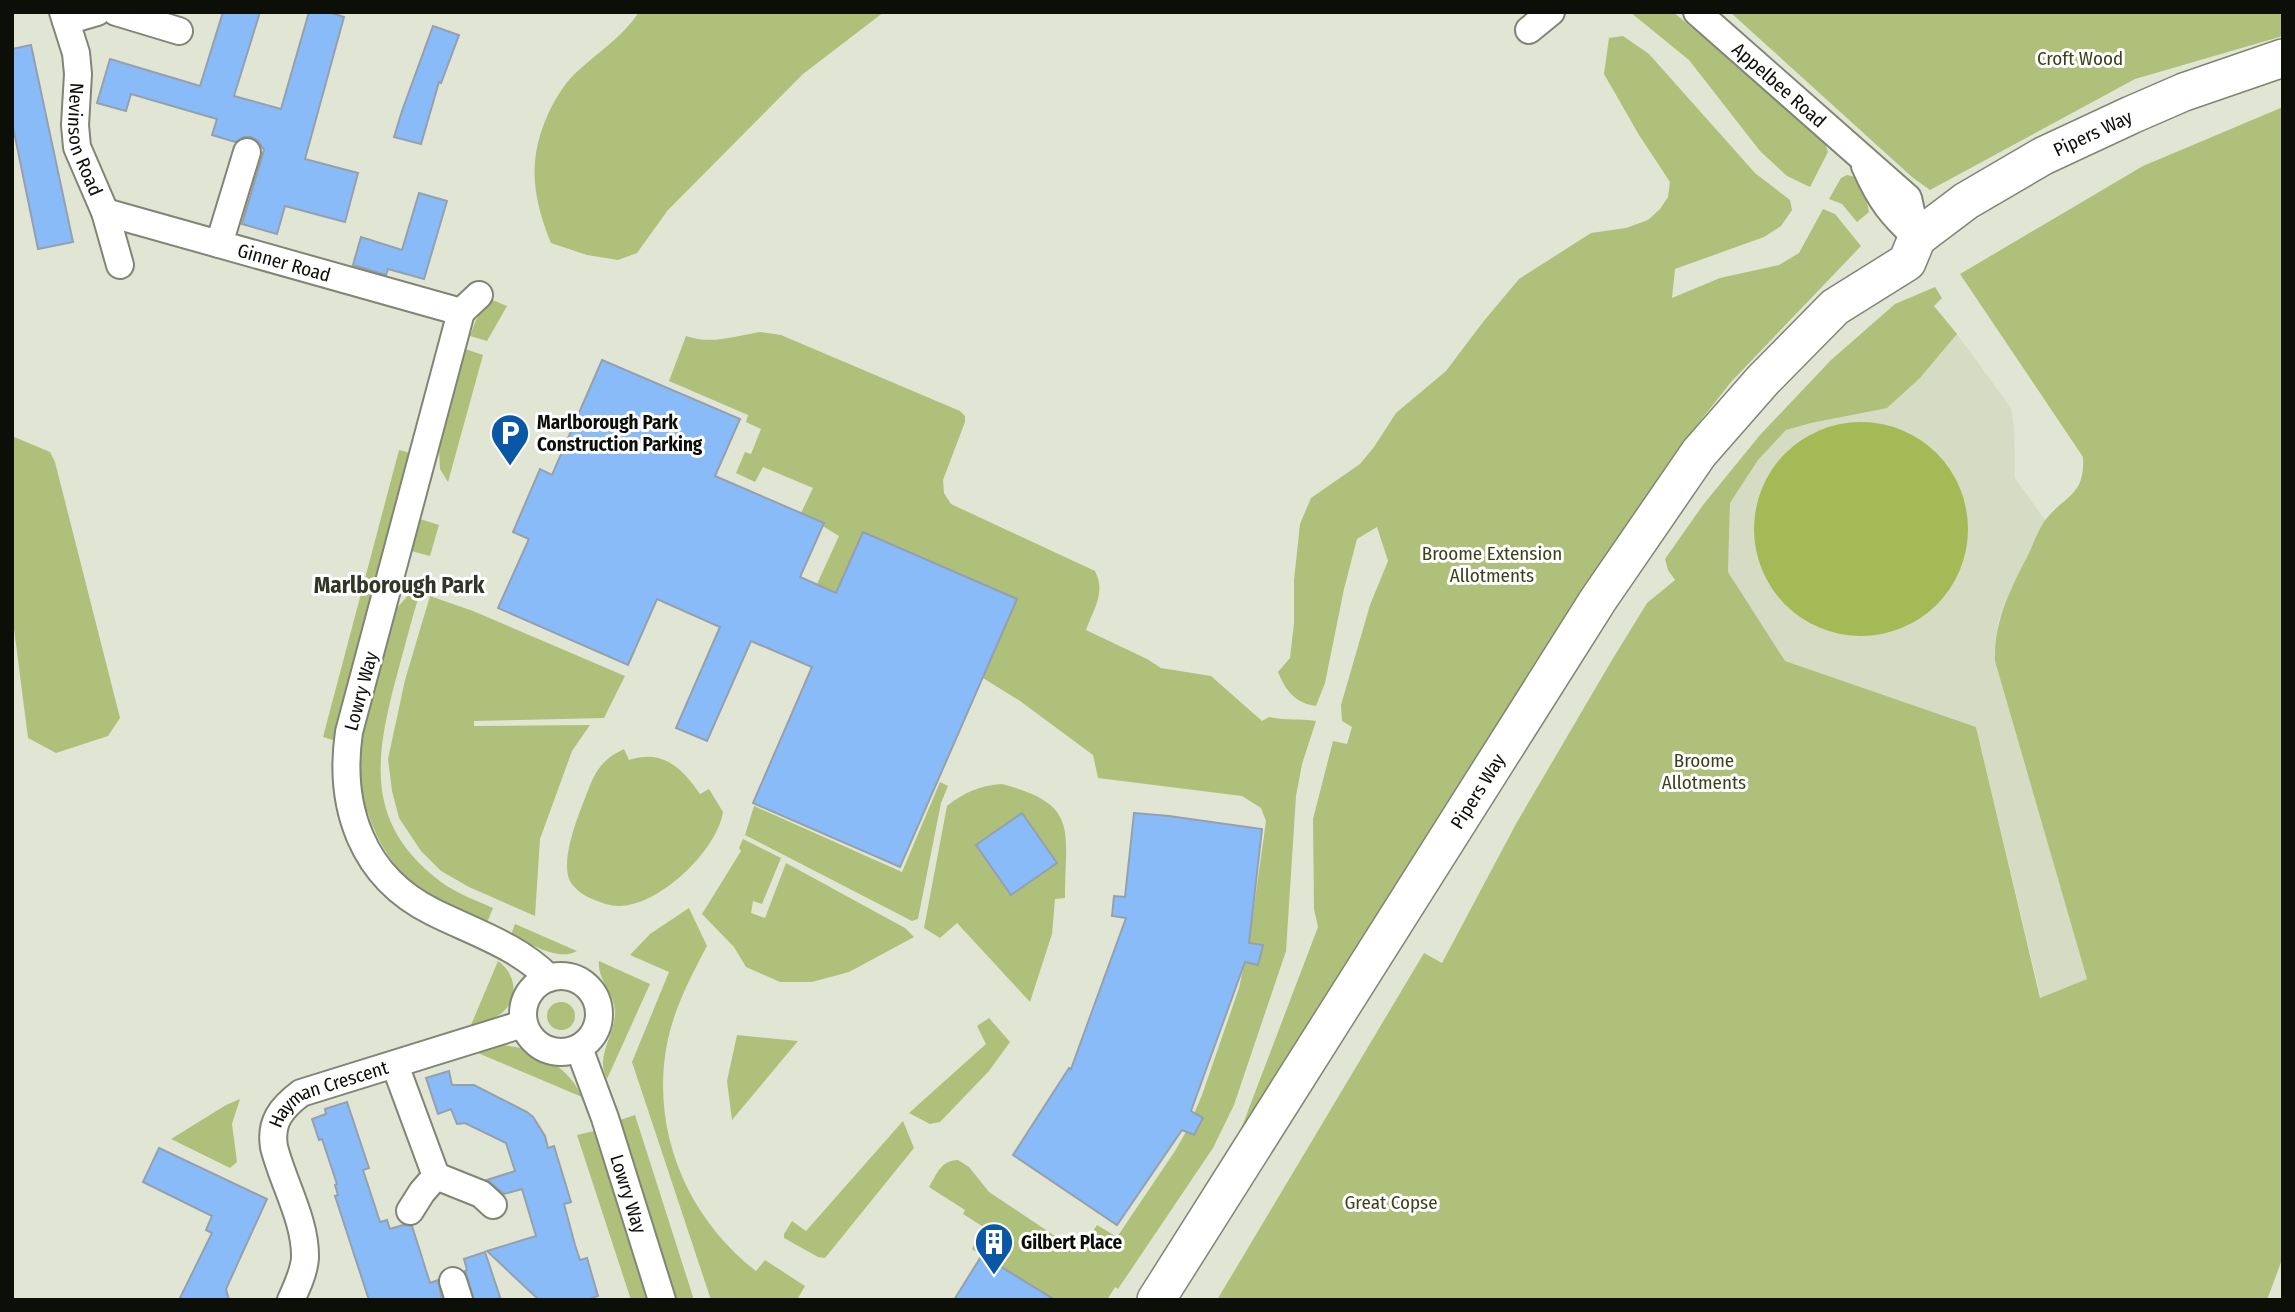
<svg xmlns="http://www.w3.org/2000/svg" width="2295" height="1312" viewBox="0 0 2295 1312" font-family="'Fira Sans Condensed',sans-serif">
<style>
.built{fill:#d5dcc3}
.green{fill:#aec07a;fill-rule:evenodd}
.water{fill:#a3ba56}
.building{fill:#8abbf9;stroke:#95a0ae;stroke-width:2}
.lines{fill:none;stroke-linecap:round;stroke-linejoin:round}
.street-casing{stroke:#808574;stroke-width:30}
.secondary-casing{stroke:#808574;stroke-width:40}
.street{stroke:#fff;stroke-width:26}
.secondary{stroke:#fff;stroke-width:37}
.labels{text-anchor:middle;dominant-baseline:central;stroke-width:6;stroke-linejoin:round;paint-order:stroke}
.park-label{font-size:19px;fill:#394219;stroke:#fff}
.street-label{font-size:19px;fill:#0c0e08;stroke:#fff}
.poi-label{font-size:19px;font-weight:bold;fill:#0c0e08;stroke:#fff;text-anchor:start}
.quarter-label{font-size:23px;font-weight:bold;fill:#323628;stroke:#fff}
</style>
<rect width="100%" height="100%" fill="#e1e6d4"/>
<!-- built -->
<path class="built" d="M1957 334 2011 408 2014 428 2015 478 2045 520 2009 593 1998 622 1995 661 2087 979 2041 998 1976 727 1784 661 1728 572 1730 503 1758 460 1786 430 1811 423 1920 378Z"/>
<!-- green -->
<g class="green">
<path d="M639 12H884L803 74 668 210 637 253 618 260 587 255 551 243C532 196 527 159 549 112 554 102 561 89 569 80 591 56 621 40 639 12Z"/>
<path d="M1630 12H1673L1747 73 1825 143 1828 152 1810 187 1787 176 1760 151 1689 60Z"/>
<path d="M1730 12H2283V36L2135 79 1930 190 1912 177Z"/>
<path d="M1623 36 1649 54 1755 173 1790 200 1792 210 1781 226 1764 237 1675 269 1672 298 1720 278 1779 265 1799 253 1823 209 1835 214 1861 246 1731 382 1675 453 1637 516 1319 1007 1238 1137 1318 927 1314 909 1313 819 1333 741 1347 744 1352 727 1342 721 1341 705 1370 605 1388 561 1377 527 1357 539 1344 589 1325 683 1316 706C1295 703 1286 691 1278 672L1290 658 1294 623V580L1300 524 1311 498 1360 464 1374 447 1396 413 1446 371 1483 322 1519 279 1591 233 1626 228 1648 220 1660 209 1668 197 1670 182 1639 135 1604 74 1609 38Z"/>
<path d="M2283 107V1257L2267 1300H1217L1424 953 1442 963 1517 822 1612 660 1647 603 1675 580 1668 570 1665 559 1703 505 1760 435 1831 360 1895 304 1935 287 1942 298 1934 306 1957 334 1920 378 1887 408 1811 423 1786 430 1758 460 1730 503 1728 572 1785 661 1976 727 2040 998 2087 979 1995 661C1994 620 2010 590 2029 553 2034 542 2039 528 2046 519 2067 494 2085 495 2083 457L1960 274 2143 166Z"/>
<path d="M1847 175 1856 177 1865 193 1869 212 1857 222 1842 204 1829 199 1841 178Z"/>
<path d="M490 299 507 306 487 341 470 336 476 320Z"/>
<path d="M760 332 781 335 960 411 965 416V422L943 480 944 493 951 504 1095 571C1106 593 1094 608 1086 630L1147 659 1161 668 1211 676 1262 721 1269 717C1286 721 1299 718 1316 721L1302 764 1296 796 1286 951 1234 1105 1213 1148 1118 1289 1115 1287 1107 1300H1052L972 1249 982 1226 963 1214 965 1210 929 1187C937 1174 941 1160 958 1160L969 1167 989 1192 1079 1252 1097 1225 1117 1237 1175 1151 1187 1130 1202 1095 1239 988 1249 942 1266 821 1261 808 1242 796 1098 778 1093 755 1020 701 983 678 1016 599 863 532 836 593 817 584 839 536 801 513 813 488 763 467 755 482 736 473 745 452 751 454 761 429 746 422 748 415 669 381 686 336C712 345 734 336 760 332Z"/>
<path d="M465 349 483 355 448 482 440 469 439 448Z"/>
<path d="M12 436 50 452 55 462 120 718 108 736 56 753 28 738 12 613Z"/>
<path d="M399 450 410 453 336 741 323 737Z"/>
<path d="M420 519 439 525 430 556 411 551Z"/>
<path d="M421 588C411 622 402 656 393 690 373 769 370 828 441 882 456 893 475 900 493 908L486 925C467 915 446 907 428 896 406 881 389 860 377 836 370 819 363 803 361 785 354 733 383 659 397 608L411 592Z"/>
<path d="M430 596 473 611 625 676 604 718 474 721V726L590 725 572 751 540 839 535 916 469 887 441 871 421 851 399 818 392 791 388 759 405 680Z"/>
<path d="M624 749 629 760C663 749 682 768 700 794L709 789 723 812C717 851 658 907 618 906 609 906 600 902 592 899 584 896 572 887 569 879 562 860 575 824 582 806 593 778 596 762 624 749Z"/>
<path d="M940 782 948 786 941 803 918 919 912 921 745 835 754 806 902 872Z"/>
<path d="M1002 784C1080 805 1065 829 1065 898L1055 899 1052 934 1030 1002 957 923 940 938 924 928 947 806C963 793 981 785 1002 784ZM1022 813 1056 863 1011 894 977 845Z"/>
<path d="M743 839 781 858 762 904 753 901 751 913 765 918 786 863 905 928 914 937 849 972 812 982H780L746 967 734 947 702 914 741 851 739 848Z"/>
<path d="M689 908 707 946C691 976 675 1007 668 1039 649 1127 686 1217 756 1271L765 1260 805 1286 797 1300H711L632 1062 669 972 630 955 650 934Z"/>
<path d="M515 924 577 951C558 962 530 943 511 935Z"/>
<path d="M498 961C515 973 520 996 503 1012 496 1019 481 1021 471 1025Z"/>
<path d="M599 961 650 984 607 1079C595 1056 614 1037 615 1014 616 993 597 981 599 961Z"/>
<circle cx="561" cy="1016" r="14"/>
<path d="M989 1018 1010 1042 989 1071 940 1122 930 1124 909 1113 986 1044 977 1026Z"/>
<path d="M737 1035 798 1041 732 1120 727 1081Z"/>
<path d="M497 1045C531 1045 568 1065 582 1097L473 1051Z"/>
<path d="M240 1099 232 1124 237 1162 230 1168 171 1139 226 1105Z"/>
<path d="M635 1115 694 1300H676L620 1120Z"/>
<path d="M903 1121 914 1148 825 1258 818 1257 784 1238V1234L792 1221 806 1231Z"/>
<path d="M594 1131 648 1300H631L577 1135Z"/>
</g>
<!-- water -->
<circle class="water" cx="1861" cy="529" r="107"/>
<!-- building -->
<g class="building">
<path d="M223 12H260L234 96 281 109 309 12H328L344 17 305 159 358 173 345 222 285 206 277 234 242 224 264 150 258 141 251 137H244L235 142 212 135 217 119 131 94 126 111 97 103 110 59 200 86Z"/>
<path d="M433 26 459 35 441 83 439 82 421 144 394 137 402 111Z"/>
<path d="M31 45 73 242 38 249 12 122V49Z"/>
<path d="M419 193 447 201 424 279 388 269 386 275 353 265 361 237 402 250Z"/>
<path d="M602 360 740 419 715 476 824 523 800 577 836 593 863 532 1017 599 900 867 753 803 812 667 751 641 707 741 676 728 720 627 657 599 628 665 498 608 529 539 513 532 540 469 552 475Z"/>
<path d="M1022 813 1057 863 1011 895 976 845Z"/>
<path d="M1134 813 1169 816 1262 829 1249 943 1263 945 1258 965 1245 962 1191 1111 1203 1118 1194 1135 1182 1130 1117 1225 1013 1155 1069 1068 1071 1069 1126 918 1112 916 1114 896 1125 897Z"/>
<path d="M449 1071 452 1085H474L527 1112 533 1117 545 1136 548 1148 554 1146 571 1202 564 1204 575 1245 580 1260 587 1258 598 1296 587 1300H539L487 1251 536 1236 522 1189 504 1194 487 1180 515 1171 506 1143 465 1123 457 1124 451 1109 438 1114 426 1078Z"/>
<path d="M347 1102 369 1168 363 1170 380 1222 387 1220 390 1229 403 1225 412 1226 430 1283 438 1280 442 1300H369L335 1196 338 1195 335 1185 337 1184 322 1139 319 1140 312 1119 326 1114 325 1109Z"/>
<path d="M159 1148 267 1199 226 1289 229 1300H179L212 1233 206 1230 212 1216 143 1182Z"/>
<path d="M485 1252 501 1300H474L465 1271 467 1270 464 1259Z"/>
<path d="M982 1255 1055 1300H954Z"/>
</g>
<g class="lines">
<!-- street casing -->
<g class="street-casing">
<g id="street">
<path id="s1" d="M63 12 76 53 78 74 75 125 77 147 105 212 120 265"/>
<path d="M116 12 179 31"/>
<path id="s2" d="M1697 12 1908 198 1917 238"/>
<path d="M66 21 97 12"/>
<path d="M1529 30 1551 12"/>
<path d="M1865 166C1880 200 1891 214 1917 238"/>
<path id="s3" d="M105 212 461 312"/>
<path d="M219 244 247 152"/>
<path d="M461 312 349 732C338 807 362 877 433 912 473 932 518 946 549 978"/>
<path d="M461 312 479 295"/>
<circle cx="561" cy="1014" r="38"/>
<path id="s4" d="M579 1048 605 1118 662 1300"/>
<path d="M395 1065 436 1176"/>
<path d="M436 1176 481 1194 493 1205"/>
<path d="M410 1211 422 1192 436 1176"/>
<path d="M453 1281 459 1300"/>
<path id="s5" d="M291 1300C297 1287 304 1272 305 1258 306 1221 283 1183 274 1147 270 1122 281 1108 301 1093L523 1024"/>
</g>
</g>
<!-- secondary casing -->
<g class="secondary-casing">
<g id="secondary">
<path id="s6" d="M1156 1300 1598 600 1699 453 1763 380 1835 307 1907 262 1917 238 1966 201 2043 156 2131 115 2184 92 2283 58"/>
</g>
</g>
<!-- street -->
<use href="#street" class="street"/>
<!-- secondary -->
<use href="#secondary" class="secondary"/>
</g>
<!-- icons -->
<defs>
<g id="parking-pin" transform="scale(2.0125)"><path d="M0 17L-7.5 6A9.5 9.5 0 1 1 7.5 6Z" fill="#0a57a5" stroke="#fff"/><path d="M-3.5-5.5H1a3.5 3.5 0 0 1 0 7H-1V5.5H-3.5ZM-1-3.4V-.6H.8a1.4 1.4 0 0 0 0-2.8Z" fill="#fff"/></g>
<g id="building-pin" transform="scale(2.0125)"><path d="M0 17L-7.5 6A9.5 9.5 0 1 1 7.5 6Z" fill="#0a57a5" stroke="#fff"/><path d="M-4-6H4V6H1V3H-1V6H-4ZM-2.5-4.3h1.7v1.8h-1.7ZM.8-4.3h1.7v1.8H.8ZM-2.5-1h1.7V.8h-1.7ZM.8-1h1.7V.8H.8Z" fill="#fff"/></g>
</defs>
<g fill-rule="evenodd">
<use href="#parking-pin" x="510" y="433"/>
<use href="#building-pin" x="994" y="1242"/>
</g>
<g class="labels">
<!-- park labels -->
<g class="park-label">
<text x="2080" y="58">Croft Wood</text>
<text x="1492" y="553">Broome Extension<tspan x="1492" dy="22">Allotments</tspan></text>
<text x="1704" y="760">Broome<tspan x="1704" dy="22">Allotments</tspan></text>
<text x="1391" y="1202">Great Copse</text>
</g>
<!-- street labels -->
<g class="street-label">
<text stroke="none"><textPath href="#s2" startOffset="110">Appelbee Road</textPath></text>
<text stroke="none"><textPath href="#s6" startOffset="1522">Pipers Way</textPath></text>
<text stroke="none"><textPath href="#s1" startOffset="131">Nevinson Road</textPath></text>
<text stroke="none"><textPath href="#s3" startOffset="186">Ginner Road</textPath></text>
<text transform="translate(361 691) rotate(-75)">Lowry Way</text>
<text stroke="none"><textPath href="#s6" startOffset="602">Pipers Way</textPath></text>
<text stroke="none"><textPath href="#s5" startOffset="248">Hayman Crescent</textPath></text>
<text stroke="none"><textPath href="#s4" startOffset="154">Lowry Way</textPath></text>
</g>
<!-- poi labels -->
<g class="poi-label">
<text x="537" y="422">Marlborough Park<tspan x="537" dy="22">Construction Parking</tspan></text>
<text x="1021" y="1242">Gilbert Place</text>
</g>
<!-- quarter labels -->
<g class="quarter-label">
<text x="399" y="585">Marlborough Park</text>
</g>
</g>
<!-- border -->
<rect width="2295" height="1312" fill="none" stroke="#0c0e08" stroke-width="28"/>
</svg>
